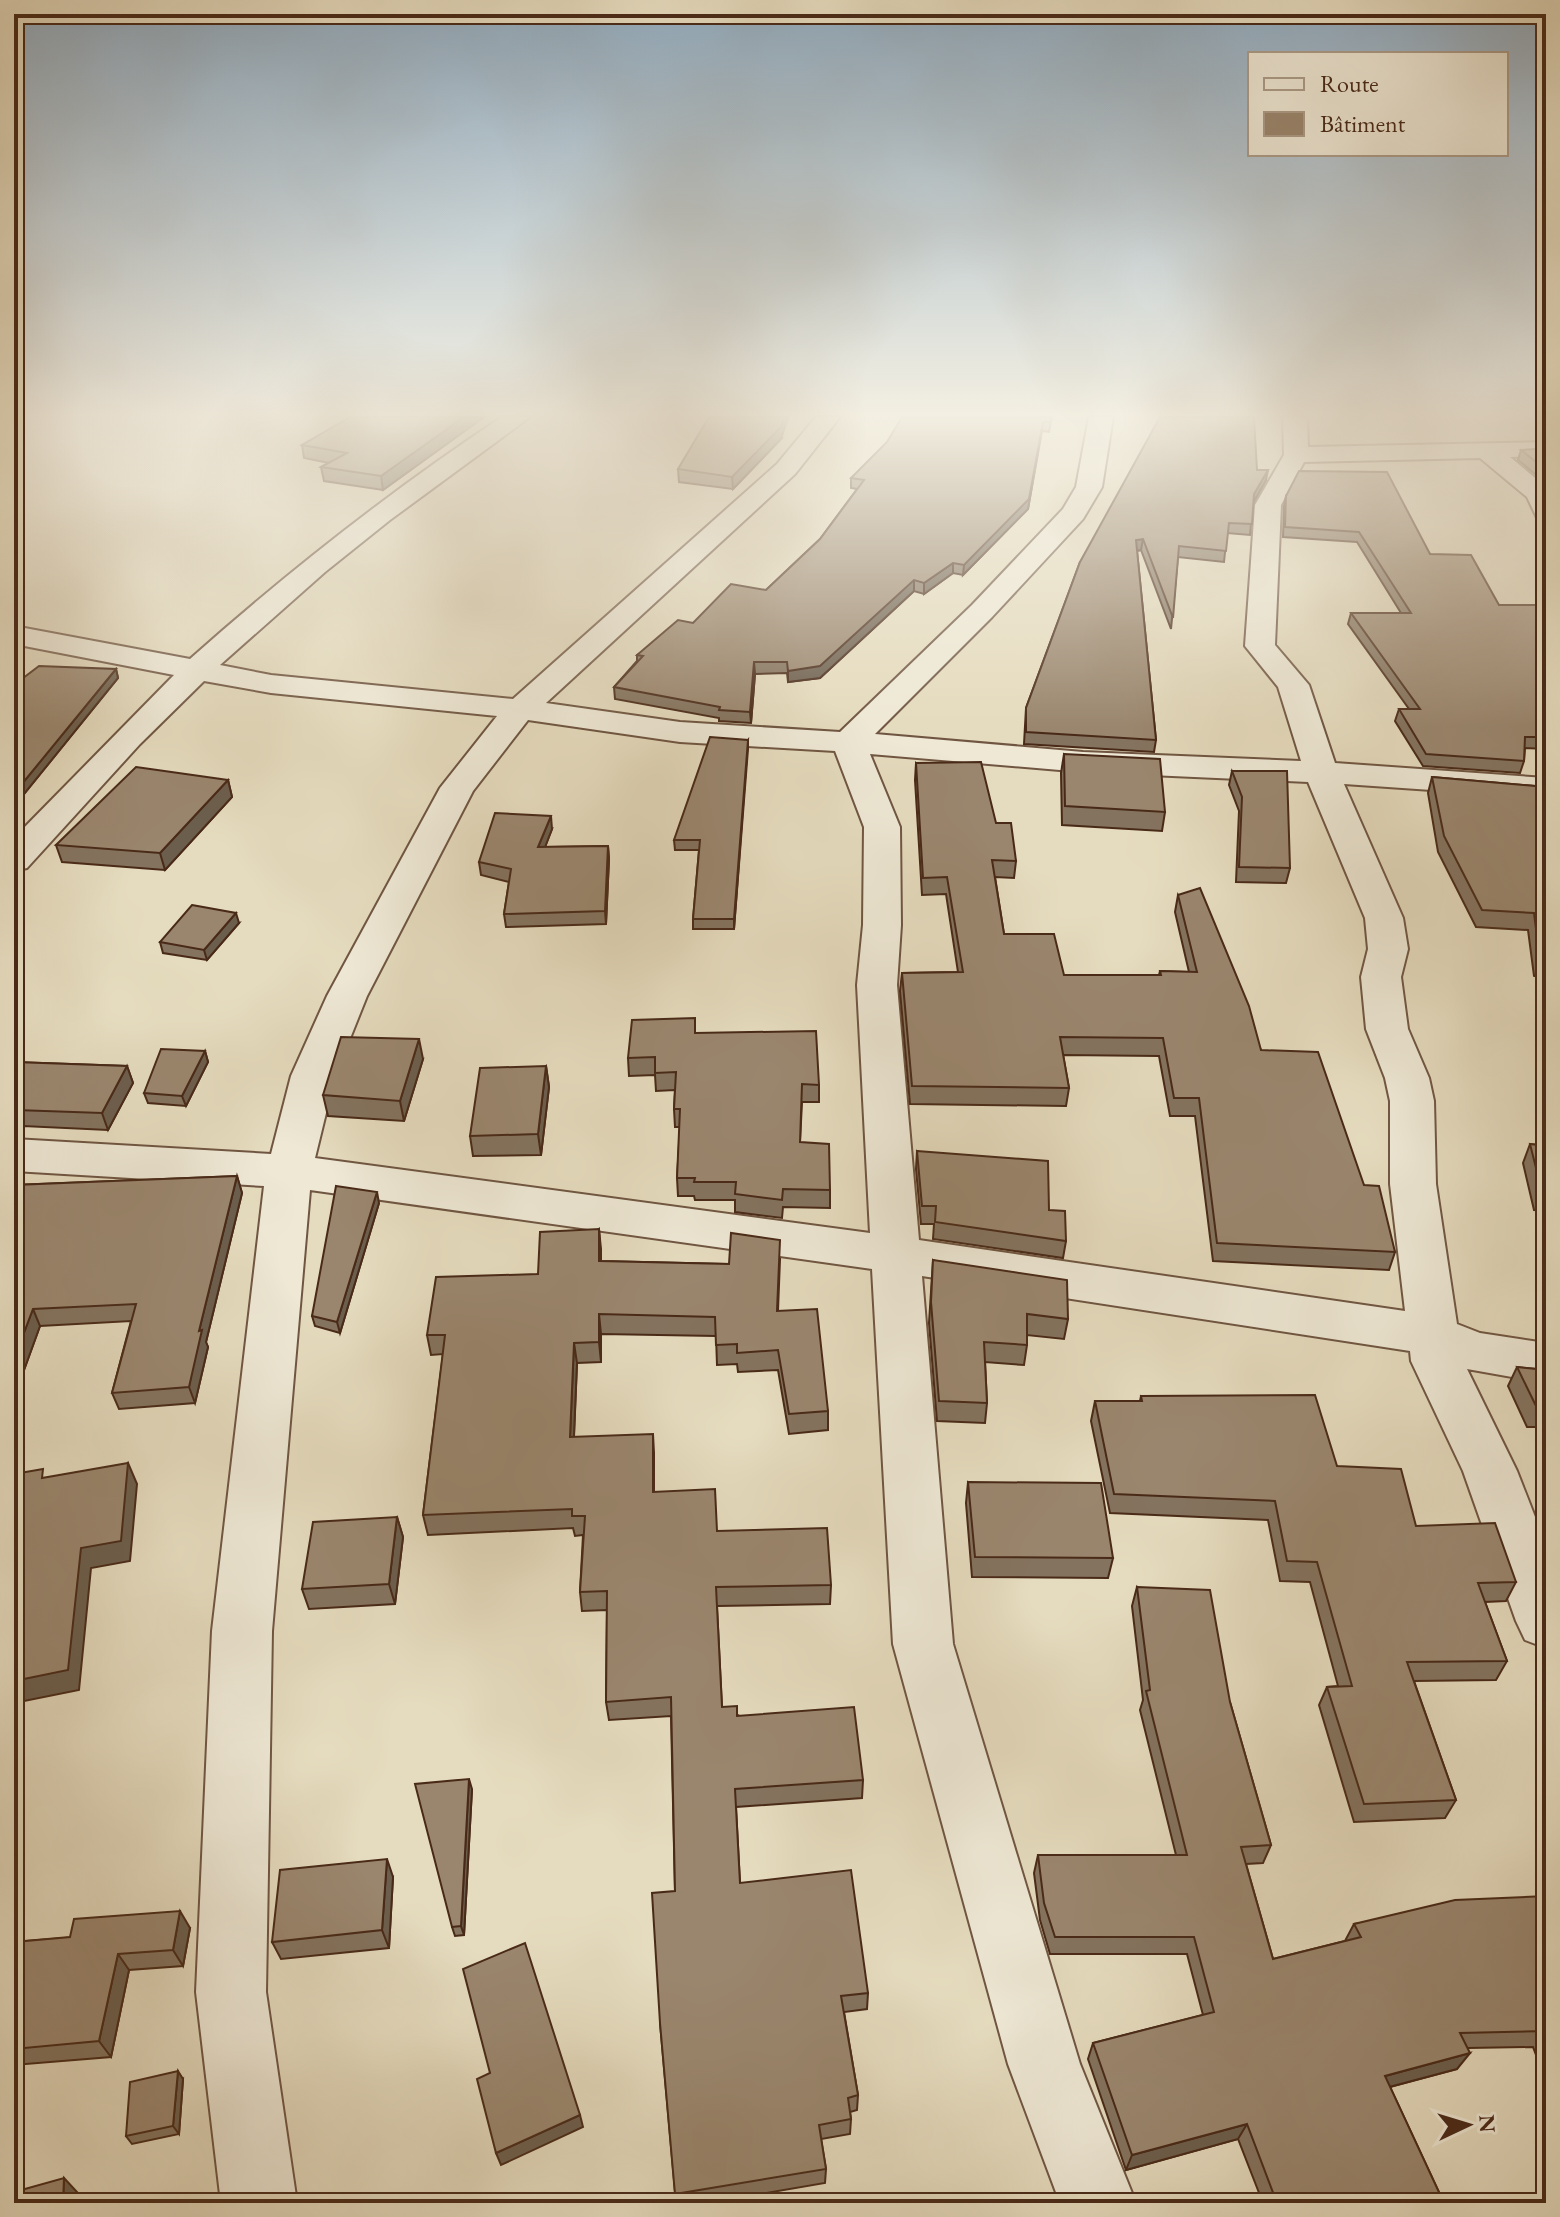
<svg xmlns="http://www.w3.org/2000/svg" width="1560" height="2217" viewBox="0 0 1560 2217" font-family="'EB Garamond',serif">
<style>
.lines{fill:none;stroke-linecap:round;stroke-linejoin:round}
.minor-casing{stroke:#705642;stroke-width:4}
.minor{fill:#eee8d5;fill-rule:evenodd}
.wall{fill:#84735f;stroke:#492a18;stroke-width:2}
.shaded-wall{fill:#6c5e4d;stroke:#492a18;stroke-width:2}
.building{fill:#9a866e;stroke:#492a18;stroke-width:2}
</style>
<rect width="100%" height="100%" fill="#e5dbbe"/>
<filter id="stains"><feTurbulence type="fractalNoise" baseFrequency=".0025" numOctaves="4"/><feColorMatrix values="0 0 0 0 .2 0 0 0 0 .09 0 0 0 0 .02 0 0 0 .5 -.17"/></filter>
<radialGradient id="worn" r=".72"><stop offset=".6" stop-color="#630" stop-opacity="0"/><stop offset="1" stop-color="#630" stop-opacity=".3"/></radialGradient>
<g class="lines">
<!-- minor casing -->
<g class="minor-casing">
<path id="minor" d="M502 417H530L390 520 325 572 220 665 271 675 513 699 777 464 816 417H840L795 474 546 703 680 722 840 732 972 605 1063 509 1076 487 1089 417H1113L1102 487 1083 519 992 617 875 734 1083 752 1301 761 1278 687 1245 646 1255 505 1284 455 1283 417H1307L1308 447 1546 442V456L1510 457 1546 487V520L1537 518 1527 497 1480 458 1304 462 1281 505 1275 645 1309 685 1335 763 1546 778V798L1344 784 1403 918 1408 949 1401 977 1408 1029 1429 1078 1434 1101 1436 1184 1457 1324 1480 1333 1546 1343V1383L1467 1369 1517 1471 1546 1545V1648L1525 1640 1516 1621 1463 1471 1411 1361 1410 1351 922 1276 953 1644 1080 2064 1136 2203H1060L1008 2064 893 1644 872 1269 310 1190 272 1631 266 1992 297 2203H221L196 1992 212 1631 264 1186 14 1171V1139L271 1154 291 1076 327 996 440 788 497 716 271 693 204 681 140 744 27 868 14 871V838L174 675 14 644V626L190 659C289 571 392 490 502 417ZM528 720 680 742 835 751 864 827 863 925 857 985 870 1233 315 1158 335 1076 367 996 473 791ZM870 754 1083 772 1308 782 1365 918 1368 949 1361 977 1366 1029 1385 1078 1390 1101V1184L1405 1311 919 1240 897 985 901 925 900 827Z"/>
</g>
<!-- minor -->
<use href="#minor" class="minor"/>
</g>
<!-- wall -->
<g class="wall">
<path d="M484 417 383 490 324 481 321 467 329 463 304 458 302 445Z"/>
<path d="M1052 417 1049 432 1042 431 1028 509 963 575 953 573 924 594 914 591 820 678 788 682 787 673 755 674 751 723 719 721V718L615 699 614 687 637 661V655L693 623 766 590 820 539 857 489 851 488V478Z"/>
<path d="M781 439 733 489 679 482 678 469Z"/>
<path d="M1521 450 1546 457V483L1518 460Z"/>
<path d="M1257 470 1266 480 1253 502 1250 535 1227 533 1224 562 1178 557 1171 629 1141 550 1137 551 1156 740 1154 752 1024 744 1026 708 1080 562Z"/>
<path d="M1286 496 1430 554 1499 605 1546 608V749L1525 748 1524 761 1520 773 1423 766 1395 721 1399 709H1409L1348 624 1351 613H1401L1357 542 1283 537 1284 506Z"/>
<path d="M116 669 118 678 20 799H14V685Z"/>
<path d="M748 740 734 929H693V919L699 850H675L674 840Z"/>
<path d="M1064 754 1165 812 1162 831 1062 825 1061 773Z"/>
<path d="M916 763 996 823 1016 861 1014 878 995 877 1004 934 1064 975H1159L1160 971 1189 972 1175 912 1178 895 1261 1050 1364 1185 1395 1252 1389 1270 1213 1261 1195 1116H1170L1159 1056 1063 1055 1069 1088 1066 1106 910 1104 900 991 902 973 958 972 946 894 922 895 915 780Z"/>
<path d="M1232 771 1290 868 1286 883 1236 882 1239 811 1229 785Z"/>
<path d="M1432 777 1546 787V978L1534 976 1528 930 1476 927 1438 852 1428 793Z"/>
<path d="M228 780 232 797 165 870 62 862 56 845Z"/>
<path d="M552 829 545 847 608 846 609 859 606 924 506 927 504 914 509 882 481 875 479 862Z"/>
<path d="M239 923 207 960 163 953 160 942Z"/>
<path d="M696 1033 819 1085V1102H802L800 1142 830 1190V1208L783 1207 782 1218 735 1212V1200H695L694 1196H678L677 1178 680 1127H675L674 1109 675 1090 656 1091 655 1075 629 1076 628 1058Z"/>
<path d="M205 1051 208 1062 186 1106 148 1103 144 1093Z"/>
<path d="M423 1059 404 1121 328 1116 323 1095Z"/>
<path d="M14 1062 127 1066 133 1083 108 1130 23 1126 18 1136 14 1137Z"/>
<path d="M546 1066 549 1087 541 1155 473 1156 470 1136Z"/>
<path d="M1530 1144 1546 1146V1211L1534 1210 1523 1163Z"/>
<path d="M917 1151 1049 1210 1066 1241 1063 1258 933 1239 934 1224H921L916 1169Z"/>
<path d="M237 1176 242 1193 206 1342 208 1347 195 1403 119 1409 112 1393 131 1321 40 1326 20 1381 14 1382V1185Z"/>
<path d="M379 1203 340 1333 315 1326 312 1316Z"/>
<path d="M599 1229 601 1261 729 1264 780 1259 778 1311 828 1411V1430L789 1434 778 1370 738 1372 737 1364 717 1365 716 1336 601 1334V1362L577 1363 574 1437 654 1453V1492L717 1531 831 1585 830 1604 717 1606 722 1707 863 1780 862 1798 736 1807 740 1883 868 1993 867 2009 844 2012 858 2095 857 2110 850 2112 851 2119 850 2134 821 2139 826 2169 825 2183 707 2203H676L660 2023 675 1891 671 1716 609 1720 606 1702 607 1610 582 1611 580 1592 583 1535 575 1536 573 1528 428 1535 423 1515 443 1354 431 1355 427 1335 538 1274Z"/>
<path d="M933 1260 1068 1319 1064 1339 1027 1335V1345L1024 1365 985 1362 987 1403 985 1423 937 1421 929 1323Z"/>
<path d="M1517 1367 1546 1370V1427H1527L1508 1386Z"/>
<path d="M1141 1396 1337 1466 1416 1526 1516 1582 1506 1601 1485 1602 1507 1661 1496 1680 1414 1681 1456 1800 1445 1818 1354 1822 1319 1705 1327 1687 1338 1686 1310 1582 1280 1581 1268 1520 1110 1513 1091 1421 1095 1401H1140Z"/>
<path d="M968 1482 1113 1558 1108 1578 972 1577 966 1503Z"/>
<path d="M397 1517 403 1537 395 1604 309 1609 302 1589Z"/>
<path d="M1137 1587 1230 1702 1271 1845 1263 1863 1246 1864 1273 1959 1345 1941 1354 1924 1546 1896V2082L1533 2047 1467 2048 1457 2069 1390 2087 1444 2203H1263L1238 2139 1126 2170 1088 2059 1093 2043 1203 2015 1187 1954H1050L1040 1920 1034 1873 1038 1855H1176L1140 1710 1143 1700 1132 1606Z"/>
<path d="M472 1789 464 1935 455 1936 452 1927Z"/>
<path d="M393 1877 389 1948 281 1959 272 1942Z"/>
<path d="M190 1928 183 1966 129 1970 111 2057 14 2065V1942Z"/>
<path d="M183 2079 179 2134 132 2144 126 2136Z"/>
</g>
<!-- shaded-wall -->
<g class="shaded-wall">
<path d="M464 417H484L383 490 381 476Z"/>
<path d="M784 417H788L781 439 733 489 732 477Z"/>
<path d="M1043 422 1028 509 963 575 964 565Z"/>
<path d="M1268 470 1266 480 1252 505 1254 494Z"/>
<path d="M1143 539 1141 550 1134 551 1136 540Z"/>
<path d="M953 563V573L924 594V583Z"/>
<path d="M914 580V591L820 678 788 682V671Z"/>
<path d="M754 662 755 674 751 723 750 712Z"/>
<path d="M116 669 118 678 20 799 17 790Z"/>
<path d="M748 740V749L734 929V919Z"/>
<path d="M228 780 232 797 165 870 160 853Z"/>
<path d="M551 816 552 829 540 860 538 847Z"/>
<path d="M608 846 609 859 606 924 605 911Z"/>
<path d="M236 913 239 923 207 960 204 950Z"/>
<path d="M14 931 19 945 14 955Z"/>
<path d="M419 1039 423 1059 404 1121 400 1101Z"/>
<path d="M205 1051 208 1062 186 1106 182 1096Z"/>
<path d="M127 1066 133 1083 108 1130 102 1113Z"/>
<path d="M546 1066 549 1087 541 1155 538 1134Z"/>
<path d="M16 1110 23 1126 18 1136 14 1126V1114Z"/>
<path d="M237 1176 242 1193 206 1342 208 1347 195 1403 189 1387 199 1331Z"/>
<path d="M377 1192 379 1203 340 1333 337 1322Z"/>
<path d="M599 1229 601 1249V1280L599 1261Z"/>
<path d="M33 1309 40 1326 20 1381 14 1369V1359Z"/>
<path d="M599 1314 601 1334V1362L599 1342Z"/>
<path d="M574 1343 577 1363 573 1457 570 1437Z"/>
<path d="M653 1434 654 1453V1512L653 1492Z"/>
<path d="M128 1463 137 1484 130 1561 91 1568 79 1690 14 1703V1681L81 1548Z"/>
<path d="M397 1517 403 1537 395 1604 389 1584Z"/>
<path d="M469 1779 472 1789 464 1935 461 1926Z"/>
<path d="M387 1859 393 1877 389 1948 382 1930Z"/>
<path d="M180 1911 190 1928 183 1966 173 1950Z"/>
<path d="M118 1954 129 1970 111 2057 99 2041Z"/>
<path d="M1470 2053 1457 2069 1374 2091 1385 2076Z"/>
<path d="M178 2071 183 2079 179 2134 173 2126Z"/>
<path d="M580 2115 583 2127 501 2165 496 2153Z"/>
<path d="M1247 2124 1238 2139 1126 2170 1132 2155Z"/>
<path d="M64 2178 78 2193 77 2203H63Z"/>
</g>
<!-- building -->
<g class="building">
<path d="M350 417H464L381 476 321 467 347 453 302 445Z"/>
<path d="M709 417H784L781 427 732 477 678 469Z"/>
<path d="M902 417H1051L1050 422H1043L1029 499 964 565 953 563 924 583 914 580 820 666 788 671 787 662H754L750 712 719 710 720 707 614 687 643 656 637 655 678 620 693 623 731 584 766 590 820 539 864 480 851 478 887 442Z"/>
<path d="M1160 417H1254L1257 470H1268L1254 494 1252 524 1229 523 1226 551 1179 546 1173 618 1143 539 1136 540 1156 740 1026 732V708L1080 562Z"/>
<path d="M1536 449 1546 457V470L1521 450Z"/>
<path d="M1299 471 1387 472 1430 554 1471 555 1499 605H1543L1546 608V737H1525L1524 761 1426 754 1399 709H1420L1351 613H1411L1359 532 1285 527 1286 496Z"/>
<path d="M39 666 116 669 17 790H14V685Z"/>
<path d="M710 737 748 740 734 919H693L700 840H674Z"/>
<path d="M1064 754 1160 759 1165 812 1065 806Z"/>
<path d="M981 762 996 823H1011L1016 861 992 860 1004 934H1054L1064 975H1161L1160 971 1197 972 1178 895 1200 888 1249 1006 1261 1050 1318 1052 1364 1185 1379 1186 1395 1252 1217 1243 1199 1098H1174L1163 1038 1060 1037 1069 1088 912 1086 902 973 963 972 947 877 923 878 916 763Z"/>
<path d="M136 767 228 780 160 853 56 845Z"/>
<path d="M1232 771H1287L1290 868 1239 867 1242 797Z"/>
<path d="M1432 777 1546 787V960H1540L1534 913 1482 910 1444 836Z"/>
<path d="M495 813 551 816 538 847 608 846 605 911 504 914 511 869 479 862Z"/>
<path d="M192 905 236 913 204 950 160 942Z"/>
<path d="M695 1018V1033L816 1031 819 1085 802 1084 800 1142 829 1144 830 1190 783 1189 782 1200 735 1194 736 1182H694L695 1178H677L680 1109H674L676 1072 655 1073V1057L628 1058 632 1020Z"/>
<path d="M341 1037 419 1039 400 1101 323 1095Z"/>
<path d="M161 1049 205 1051 182 1096 144 1093Z"/>
<path d="M14 1062 127 1066 102 1113 16 1110 14 1114Z"/>
<path d="M546 1066 538 1134 470 1136 480 1068Z"/>
<path d="M1530 1144 1546 1146V1192H1542Z"/>
<path d="M917 1151 1048 1161 1049 1210 1065 1211 1066 1241 935 1222 936 1206H922Z"/>
<path d="M237 1176 199 1331 202 1330 189 1387 112 1393 136 1304 33 1309 14 1359V1185Z"/>
<path d="M336 1186 377 1192 337 1322 312 1316Z"/>
<path d="M599 1229V1261L729 1264 731 1233 780 1240 777 1311 817 1309 828 1411 789 1414 778 1350 737 1353V1344L716 1345 715 1317 599 1314V1342L574 1343 570 1437 653 1434V1492L715 1489 717 1531 827 1528 831 1585 716 1587 722 1707 737 1706V1716L854 1707 863 1780 735 1789 740 1883 851 1870 868 1993 841 1996 858 2095 848 2098 851 2119 819 2125 826 2169 675 2194 660 2023 652 1893 675 1891 671 1697 606 1702 607 1591 580 1592 585 1516H572V1509L423 1515 445 1335H427L436 1277 538 1274 540 1232Z"/>
<path d="M933 1260 1067 1280 1068 1319 1027 1314V1345L984 1342 987 1403 939 1401 931 1302Z"/>
<path d="M1517 1367 1546 1370V1408H1537Z"/>
<path d="M1315 1395 1337 1466 1401 1469 1416 1526 1495 1523 1516 1582 1478 1583 1507 1661 1407 1662 1456 1800 1364 1804 1327 1687 1352 1686 1317 1562 1287 1561 1275 1501 1114 1494 1095 1401H1142L1141 1396Z"/>
<path d="M128 1463 121 1541 81 1548 68 1670 14 1681V1474L43 1469 42 1478Z"/>
<path d="M968 1482 1101 1483 1113 1558 975 1557Z"/>
<path d="M397 1517 389 1584 302 1589 313 1522Z"/>
<path d="M1137 1587 1210 1590 1230 1702 1271 1845 1241 1847 1273 1959 1361 1937 1354 1924 1455 1900 1546 1896V2031L1460 2033 1470 2053 1385 2076 1444 2203H1277L1247 2124 1132 2155 1093 2043 1214 2012 1194 1937H1055L1044 1903 1038 1855H1187L1146 1691 1150 1690Z"/>
<path d="M469 1779 461 1926 452 1927 415 1784Z"/>
<path d="M387 1859 382 1930 272 1942 280 1870Z"/>
<path d="M180 1911 173 1950 118 1954 99 2041 14 2049V1942L70 1937 74 1919Z"/>
<path d="M525 1943 580 2115 496 2153 477 2079 490 2073 463 1969Z"/>
<path d="M178 2071 173 2126 126 2136 130 2082Z"/>
<path d="M64 2178 63 2203H14V2192Z"/>
</g>
<!-- sky -->
<linearGradient id="sky" x2="0" y2="1"><stop stop-color="#91acc1"/><stop offset="0.57" stop-color="#f3efe2"/><stop offset="1" stop-color="#f3efe2" stop-opacity="0"/></linearGradient>
<rect width="1560" height="727" fill="url(#sky)"/>
<!-- margin -->
<rect width="1560" height="2217" fill="none" stroke="#e5dbbe" stroke-width="48"/>
<rect x="16" y="16" width="1528" height="2185" fill="none" stroke="#492a18" stroke-width="4"/>
<rect x="24" y="24" width="1512" height="2169" fill="none" stroke="#492a18" stroke-width="2"/>
<!-- legend -->
<rect x="1248" y="52" width="260" height="104" fill="#eee8d5" stroke="#ac9c89" stroke-width="2"/>
<rect x="1264" y="78" width="40" height="12" fill="#eee8d5" stroke="#ac9c89" stroke-width="2"/>
<text x="1320" y="92" font-size="24" fill="#492a18">Route</text>
<rect x="1264" y="112" width="40" height="24" fill="#9a866e" stroke="#ac9c89" stroke-width="2"/>
<text x="1320" y="132" font-size="24" fill="#492a18">Bâtiment</text>
<!-- north arrow -->
<g transform="translate(1468 2125) rotate(86)" stroke="#eee8d5" stroke-width="6" paint-order="stroke">
<path d="M0-6L14 30L0 20L-14 30Z" fill="#492a18"/>
<text y="-12" font-size="22" font-weight="bold" text-anchor="middle" fill="#492a18">N</text>
</g>
<rect width="100%" height="100%" filter="url(#stains)"/>
<rect width="100%" height="100%" fill="url(#worn)"/>
</svg>
